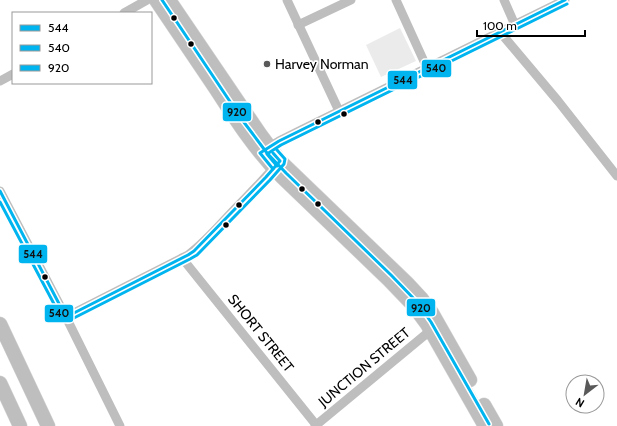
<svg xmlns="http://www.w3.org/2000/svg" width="617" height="426" viewBox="0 0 617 426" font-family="Cabin,sans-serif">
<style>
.green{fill:#ebebeb}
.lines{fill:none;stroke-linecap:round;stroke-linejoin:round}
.highway-casing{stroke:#dbdbdb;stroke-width:15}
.minor{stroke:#bebebe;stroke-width:9}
.highway{stroke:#bebebe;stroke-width:14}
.bus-1-casing{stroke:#fff;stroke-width:6}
.bus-2-casing{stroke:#fff;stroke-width:6}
.bus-3-casing{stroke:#fff;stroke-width:6}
.bus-1{stroke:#00b5ef;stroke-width:3}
.bus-2{stroke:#00b5ef;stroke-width:3}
.bus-3{stroke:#00b5ef;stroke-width:3}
.bus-dot{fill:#000;stroke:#fff;stroke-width:1.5}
.poi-dot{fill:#595959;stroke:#fff;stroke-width:1.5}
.labels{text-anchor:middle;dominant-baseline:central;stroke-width:3.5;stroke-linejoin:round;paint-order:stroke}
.poi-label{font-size:14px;fill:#000;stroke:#fff;text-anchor:start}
.street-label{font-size:14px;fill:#000;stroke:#fff}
.line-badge{stroke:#fff;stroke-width:1.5}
.pale-badge-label{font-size:11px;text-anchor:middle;font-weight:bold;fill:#111}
</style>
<rect width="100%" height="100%" fill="#fff"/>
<!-- green -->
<path class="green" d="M400 28 416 61 381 77 366 45Z"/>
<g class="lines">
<!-- highway casing -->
<g class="highway-casing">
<g id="highway">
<path d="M156 0C176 30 196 59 216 89 236 120 256 151 282 177L388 279 413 305 427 324 485 426"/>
<path d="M169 0 260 134 280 161 408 284 421 298 432 313 470 380"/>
<path d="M0 324 48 426"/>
<path d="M0 383 20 426"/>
<path d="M484 405 496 426"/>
</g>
</g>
<!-- minor -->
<g class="minor">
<path d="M287 0 339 111"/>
<path d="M396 0 427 68"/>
<path d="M504 0 515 25"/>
<path d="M124 13 147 0"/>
<path d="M298 25 351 0"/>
<path d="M500 32 558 101 617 176"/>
<path d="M0 81 13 74"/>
<path d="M266 149 279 141 303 129 565 0"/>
<path d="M0 191 66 317 120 426"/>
<path d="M182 258 317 426"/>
<path d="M66 317 188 255C204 243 217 228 230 214 246 197 262 182 277 164"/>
<path d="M315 426 431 330"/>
</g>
<!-- highway -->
<use href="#highway" class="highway"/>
<!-- bus-1 casing -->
<g class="bus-1-casing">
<g id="bus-1">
<path d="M273 169 260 153 279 141 565 0"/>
<path d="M0 191 66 317"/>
<path d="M66 317 188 255 194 251 266 177 280 161 273 153"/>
</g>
</g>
<!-- bus-2 casing -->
<g class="bus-2-casing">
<g id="bus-2">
<path d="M277 166 267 154 281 145 567 4"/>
<path d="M0 202 62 319"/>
<path d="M68 321 190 259 197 255 270 180 284 164 285 159 277 150"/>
</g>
</g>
<!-- bus-3 casing -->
<g class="bus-3-casing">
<path id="bus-3" d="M162 0 243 121 267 153 286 173 391 275 417 302 431 322 489 424"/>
</g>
<!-- bus-1 -->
<use href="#bus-1" class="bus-1"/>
<!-- bus-2 -->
<use href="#bus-2" class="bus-2"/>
<!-- bus-3 -->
<use href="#bus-3" class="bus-3"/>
</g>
<!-- markers -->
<g class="bus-dot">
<circle cx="174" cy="18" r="3.5"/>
<circle cx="191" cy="44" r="3.5"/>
<circle cx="344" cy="114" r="3.5"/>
<circle cx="318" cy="122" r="3.5"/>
<circle cx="302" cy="189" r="3.5"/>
<circle cx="318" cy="204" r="3.5"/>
<circle cx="239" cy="205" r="3.5"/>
<circle cx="226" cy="225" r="3.5"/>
<circle cx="45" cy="277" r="3.5"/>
</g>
<circle class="poi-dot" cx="267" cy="64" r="4"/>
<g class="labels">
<!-- poi labels -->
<g class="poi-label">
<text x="275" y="64">Harvey Norman</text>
</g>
<!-- street labels -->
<g class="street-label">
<text transform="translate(261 333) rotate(51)">SHORT STREET</text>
<text transform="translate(364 367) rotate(-40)">JUNCTION STREET</text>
</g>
</g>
<g class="line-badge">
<rect x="421" y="59" width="31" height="19" rx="4" fill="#00b5ef"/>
<rect x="387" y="70" width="31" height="20" rx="4" fill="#00b5ef"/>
<rect x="222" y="102" width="30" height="20" rx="4" fill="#00b5ef"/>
<rect x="18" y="244" width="30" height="20" rx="4" fill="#00b5ef"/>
<rect x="406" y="298" width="30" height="19" rx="4" fill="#00b5ef"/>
<rect x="44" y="304" width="30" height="19" rx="4" fill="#00b5ef"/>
</g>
<g class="pale-badge-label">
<text x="436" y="72">540</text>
<text x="403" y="84">544</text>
<text x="237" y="116">920</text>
<text x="33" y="258">544</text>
<text x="421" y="312">920</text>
<text x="59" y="317">540</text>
</g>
<!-- legend -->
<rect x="12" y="12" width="140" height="72" fill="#ffffff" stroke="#999999"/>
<rect x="20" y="25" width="20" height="6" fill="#00b5ef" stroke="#999999"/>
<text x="48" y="32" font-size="12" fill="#000000">544</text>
<rect x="20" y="45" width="20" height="6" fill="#00b5ef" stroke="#999999"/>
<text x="48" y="52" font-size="12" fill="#000000">540</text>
<rect x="20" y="65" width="20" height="6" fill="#00b5ef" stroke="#999999"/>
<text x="48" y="72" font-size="12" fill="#000000">920</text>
<!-- north arrow -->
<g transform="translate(585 394) rotate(211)"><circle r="19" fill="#ffffff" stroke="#999999"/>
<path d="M0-3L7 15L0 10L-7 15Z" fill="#595959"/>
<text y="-6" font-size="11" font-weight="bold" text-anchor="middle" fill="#000000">N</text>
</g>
<!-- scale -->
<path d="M477 30v6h108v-6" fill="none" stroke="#000000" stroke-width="2"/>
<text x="483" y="30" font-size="12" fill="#000000" stroke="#ffffff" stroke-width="3" paint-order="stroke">100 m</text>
</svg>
